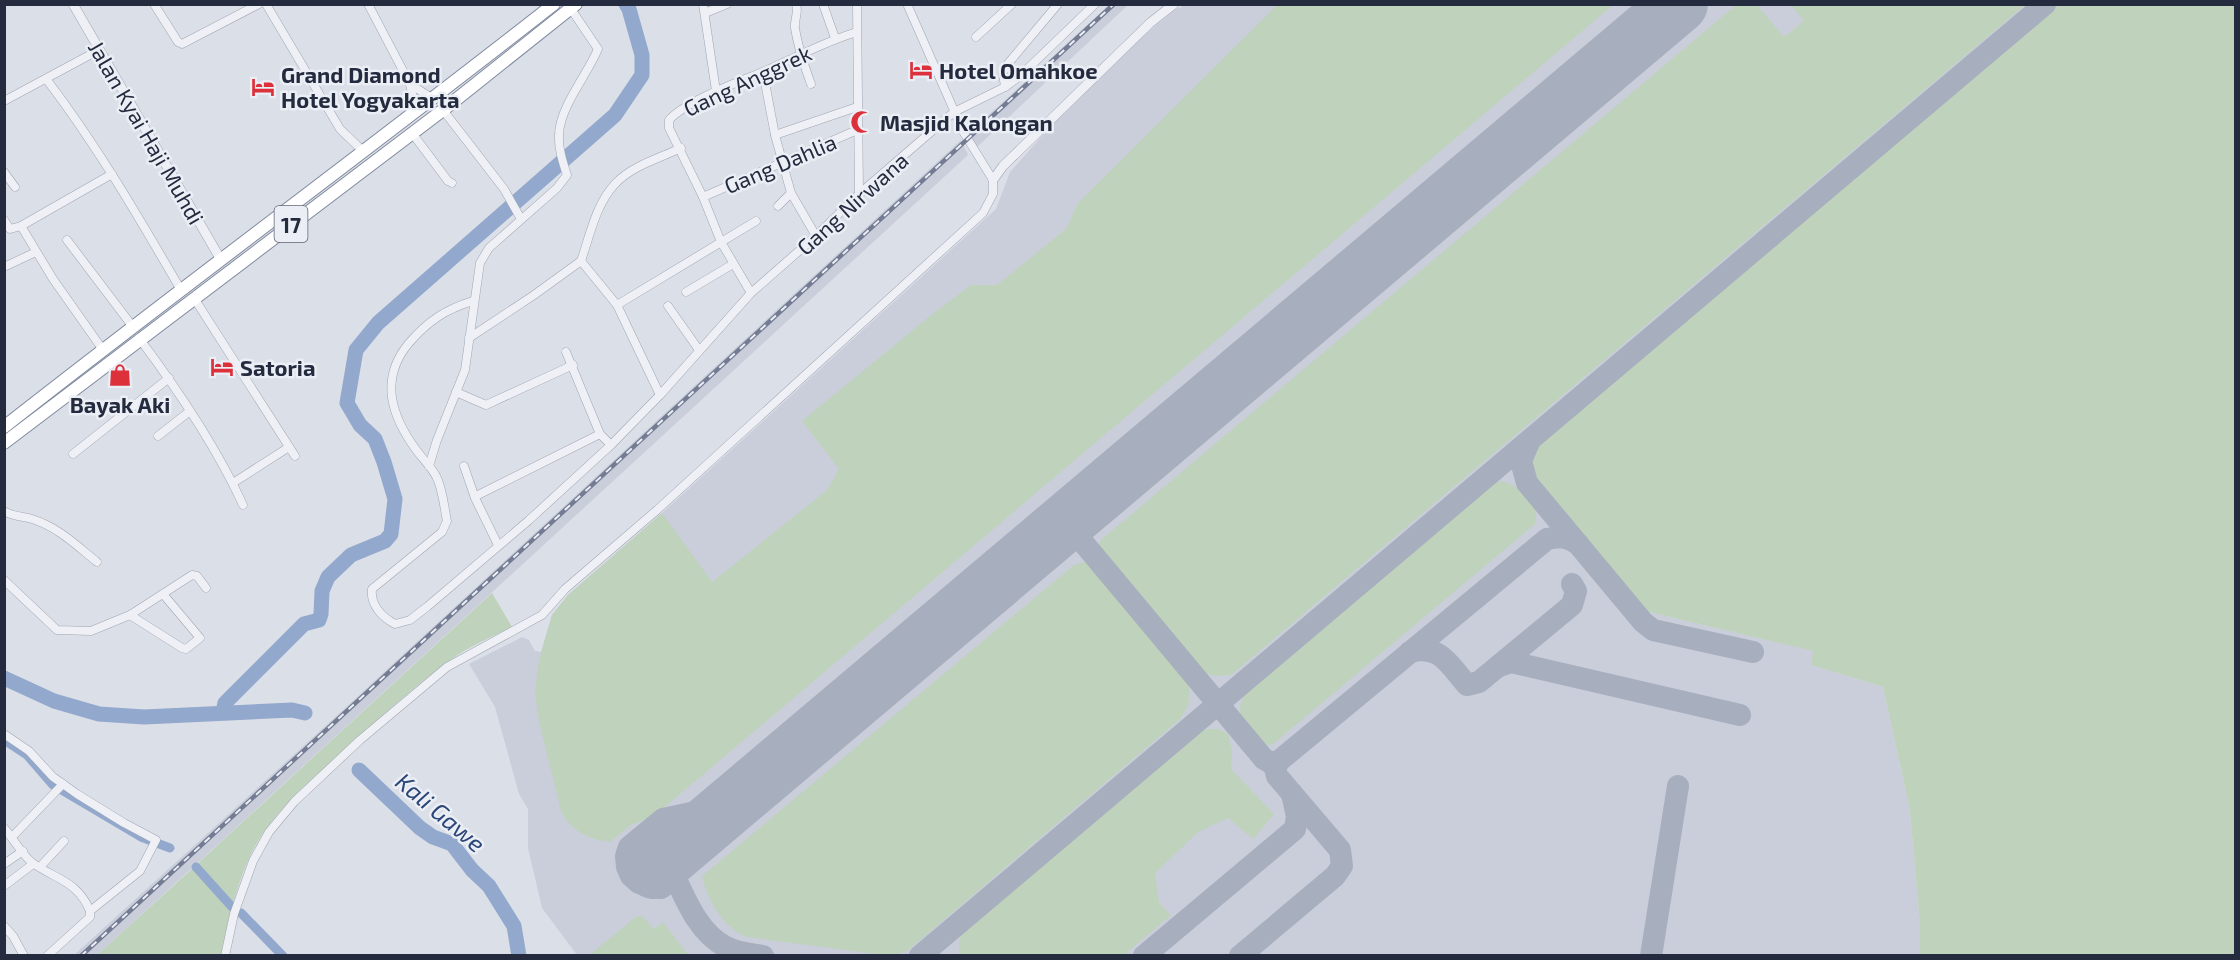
<svg xmlns="http://www.w3.org/2000/svg" width="2240" height="960" viewBox="0 0 2240 960" font-family="'Exo 2',sans-serif">
<style>
.built{fill:#c9ceda}
.green{fill:#bfd2bc}
.lines{fill:none;stroke-linecap:round;stroke-linejoin:round}
.canal{stroke:#92a8cc;stroke-width:9}
.river{stroke:#92a8cc;stroke-width:15}
.taxiway{stroke:#a7aebe;stroke-width:22}
.runway{stroke:#a7aebe;stroke-width:58}
.minor-casing{stroke:#a0a5b2;stroke-width:9}
.tertiary-casing{stroke:#a0a5b2;stroke-width:10}
.trunk-casing{stroke:#818aa0;stroke-width:14}
.minor{stroke:#eef0f6;stroke-width:8}
.tertiary{stroke:#eef0f6;stroke-width:9}
.trunk{stroke:#fff;stroke-width:12}
.rail-casing{stroke:#737c93;stroke-width:4.5}
.rail{stroke:#ebeef5;stroke-width:2;stroke-dasharray:7;stroke-linecap:butt}
.labels{text-anchor:middle;dominant-baseline:central;stroke-width:5;stroke-linejoin:round;paint-order:stroke}
.shield{fill:#ebeef5;stroke:#606676;stroke-width:1.5}
.shield-label{font-size:21px;font-weight:bold;fill:#242b3f}
.poi-label{font-size:22px;font-weight:bold;fill:#242b3f;stroke:#ebeef5;text-anchor:start}
.street-label{font-size:22px;fill:#242b3f;stroke:#ebeef5}
.water-label{font-size:24px;font-style:italic;fill:#2a4577;stroke:#ebeef5}
</style>
<rect width="100%" height="100%" fill="#dbdfe8"/>
<!-- built -->
<g class="built">
<path d="M1109 5H1128L977 147 969 133Z"/>
<path d="M1185 5H2136L1645 611 1814 651 1811 665 1883 687 1910 811 1920 926V955H577L542 908 528 848V809L519 794 495 707 469 664 522 637 529 640 535 651 541 652 552 615 568 595 662 513 996 209 1010 172 1042 136 1076 100 1138 40 1175 10Z"/>
<path d="M961 140 968 155 315 755 97 955 73 956 355 699Z"/>
</g>
<!-- green -->
<g class="green">
<path d="M1277 5H1613L654 816 631 825 610 842C588 839 571 831 561 811L539 722 535 691 539 660 552 615 568 595 662 513 712 582 827 490 839 469 802 421 930 316 971 285H997L1066 229 1078 203Z"/>
<path d="M1736 5H1757L1784 37 1804 21 1791 5H2025L1231 675C1215 677 1207 676 1195 665L1100 551 1099 544 1102 539Z"/>
<path d="M2057 5H2235V955H1920V926L1910 811 1883 687 1811 665 1813 651 1645 611 1604 559 1530 473C1528 460 1530 453 1538 442Z"/>
<path d="M1503 481C1520 487 1541 504 1535 524L1273 744 1262 746C1240 723 1230 712 1253 683L1491 483Z"/>
<path d="M1084 562 1093 567 1188 682C1192 698 1189 706 1180 719L907 951 895 955H883L747 937C723 928 707 900 702 876L1074 565Z"/>
<path d="M492 593 512 627C494 636 476 643 459 654 417 683 378 719 340 754 312 779 282 804 261 836 248 856 240 880 233 903L197 864Z"/>
<path d="M1206 729H1218L1228 734 1232 751 1231 769 1274 814 1253 839 1228 818 1198 832 1155 873 1159 903 1171 915 1124 955H959V941L963 929 1191 735Z"/>
<path d="M193 868 231 909 221 955H97Z"/>
<path d="M637 916H642L654 929 663 922 688 955H595L592 953Z"/>
</g>
<g class="lines">
<!-- canal -->
<g class="canal">
<path d="M4 740 27 755 53 785 141 837 170 848"/>
<path d="M196 867 232 907"/>
<path d="M241 913 283 956"/>
</g>
<!-- river -->
<g class="river">
<path d="M4 678 54 701 99 714 144 717 292 710 305 713"/>
<path d="M223 712 225 703 304 624 319 620 321 614 322 591 328 577 351 555 385 541 391 534 395 499 384 462 375 439 360 425 347 403 356 350 378 323 615 115 642 75V55L629 9 626 4"/>
<path d="M359 770 420 828 433 837 452 844 472 870 489 886 514 926 519 956"/>
</g>
<!-- taxiway -->
<g class="taxiway">
<path d="M1530 440 1521 461 1527 483 1643 622 1653 630 1753 652"/>
<path d="M1080 511 1077 529 1081 540 1264 759 1271 763 1279 761"/>
<path d="M1049 537 1071 535 1081 540"/>
<path d="M1410 652C1441 644 1449 665 1467 685L1479 682 1572 605 1576 591 1572 584"/>
<path d="M1499 666 1511 662 1740 715"/>
<path d="M681 848 675 877 661 888 639 883 631 876 627 867 626 856 629 847 663 819 732 804"/>
<path d="M675 877C687 903 700 934 726 947 737 953 751 954 763 956"/>
<path d="M920 956 2045 4"/>
<path d="M1144 956 1295 829 1297 816 1292 794"/>
<path d="M1240 956 1335 876 1342 866 1340 850 1277 776 1275 768 1279 761 1547 539C1560 536 1567 537 1578 544"/>
<path d="M1651 956 1678 786"/>
</g>
<!-- runway -->
<path class="runway" d="M654 870 1679 4"/>
<!-- minor casing -->
<g class="minor-casing">
<g id="minor">
<path d="M154 4 178 42 182 44 259 4"/>
<path d="M266 4 340 129 364 152"/>
<path d="M368 4 410 84 416 112"/>
<path d="M703 4 716 91"/>
<path d="M796 4C799 13 794 19 795 28 798 47 804 65 811 84"/>
<path d="M823 4 835 38"/>
<path d="M857 4 859 194"/>
<path d="M705 13 727 4"/>
<path d="M976 37 1012 4"/>
<path d="M763 72 775 135 791 193 816 236"/>
<path d="M47 80C98 147 139 218 181 290"/>
<path d="M410 84 433 99"/>
<path d="M1005 87 1003 73 1006 66 1058 4"/>
<path d="M4 101 99 50"/>
<path d="M443 110 504 189 521 219"/>
<path d="M412 133 448 181 452 183"/>
<path d="M775 135 857 107"/>
<path d="M4 172 15 187"/>
<path d="M703 197 857 130"/>
<path d="M778 206 791 193"/>
<path d="M4 220 10 229 21 226 112 174"/>
<path d="M21 226 53 279 103 350"/>
<path d="M67 240 133 327"/>
<path d="M581 261C590 235 596 204 615 184 631 166 660 158 681 148"/>
<path d="M581 261 617 305 660 395"/>
<path d="M4 267 36 252"/>
<path d="M686 292 733 264"/>
<path d="M751 293 721 242 703 197 669 128V120C687 100 742 81 767 70 797 57 826 41 857 32"/>
<path d="M194 298 295 456"/>
<path d="M473 301C446 309 428 321 409 343 379 379 391 416 417 451 423 459 431 467 436 476 443 489 444 507 447 521L442 532 372 589C370 605 382 617 395 624L410 620 428 606 528 521 611 445 660 395 751 293 816 236 859 194 954 112 1005 87 1020 76 1095 4"/>
<path d="M617 305 756 221"/>
<path d="M668 306 699 350"/>
<path d="M139 338C178 390 216 446 243 505"/>
<path d="M469 338 534 295 581 261"/>
<path d="M566 352 600 434 611 445"/>
<path d="M456 392 486 405 573 365"/>
<path d="M158 436 190 411"/>
<path d="M73 454 169 378"/>
<path d="M429 466 437 440 465 370 480 263 489 248 557 188 567 175C563 163 558 148 559 134 560 107 587 75 598 49L571 9"/>
<path d="M464 466 475 498 498 545"/>
<path d="M233 483 289 447"/>
<path d="M476 496 600 434"/>
<path d="M4 511C13 517 23 516 32 519 58 527 77 546 97 562"/>
<path d="M4 580 57 630 91 631 130 615 192 575 197 576 206 588"/>
<path d="M130 615 182 648 186 649 200 638 163 594"/>
<path d="M4 734 29 751 53 777 77 794 124 823 156 840 140 871 90 911V917L47 956"/>
<path d="M4 828C14 839 23 857 34 864 58 880 78 882 90 911"/>
<path d="M12 837 63 784"/>
<path d="M4 864 23 851"/>
<path d="M40 867 64 841"/>
<path d="M4 886 33 864"/>
<path d="M4 926 13 936 24 956"/>
<path d="M225 956 234 914 253 861 269 832 294 802 360 740 447 667 542 615 565 589 657 510 983 213 993 194V180L964 133 907 4"/>
</g>
</g>
<!-- tertiary casing -->
<g class="tertiary-casing">
<g id="tertiary">
<path d="M73 4 221 260"/>
<path d="M993 180 1003 166 1150 23 1174 4"/>
</g>
</g>
<!-- trunk casing -->
<g class="trunk-casing">
<g id="trunk">
<path d="M4 427C186 284 372 147 554 4"/>
<path d="M4 443 443 110 576 4"/>
</g>
</g>
<!-- minor -->
<use href="#minor" class="minor"/>
<!-- tertiary -->
<use href="#tertiary" class="tertiary"/>
<!-- trunk -->
<use href="#trunk" class="trunk"/>
<!-- rail casing -->
<g class="rail-casing">
<path id="rail" d="M81 956 1114 4"/>
</g>
<!-- rail -->
<use href="#rail" class="rail"/>
</g>
<!-- icons -->
<defs>
<g id="hotel-bare" transform="scale(1.8)"><path d="M-6-4.5h1.5V1H6V5H4.5V3h-9V5H-6ZM-4 0a1.8 1.8 0 1 1 3.6 0ZM.5 0V-2.5h3Q6-2.5 6 0Z" fill="#dc313b" stroke="#ebeef5" stroke-width="2.5" paint-order="stroke"/></g>
<g id="mosque-bare" transform="scale(1.8)"><path d="M3.5-4.9A6 6 0 1 0 3.5 4.9A5 5 0 1 1 3.5-4.9Z" fill="#dc313b" stroke="#ebeef5" stroke-width="2.5" paint-order="stroke"/></g>
<g id="shop-bare" transform="scale(1.8)"><path d="M-5-2.5h2.3a2.7 3.5 0 0 1 5.4 0H5L5.5 6h-11ZM-1.5-2.5h3a1.5 2.3 0 0 0-3 0Z" fill="#dc313b" stroke="#ebeef5" stroke-width="2.5" paint-order="stroke"/></g>
</defs>
<g fill-rule="evenodd">
<use href="#hotel-bare" x="921" y="70"/>
<use href="#hotel-bare" x="263" y="87"/>
<use href="#mosque-bare" x="862" y="122"/>
<use href="#hotel-bare" x="222" y="367"/>
<use href="#shop-bare" x="120" y="375"/>
</g>
<g class="labels">
<!-- shield labels -->
<rect class="shield" x="274.5" y="206" width="33" height="36" rx="4.5"/>
<g class="shield-label">
<text x="291" y="224">17</text>
</g>
<!-- poi labels -->
<g class="poi-label">
<text x="939" y="70">Hotel Omahkoe</text>
<text x="281" y="74">Grand Diamond<tspan x="281" dy="25">Hotel Yogyakarta</tspan></text>
<text x="880" y="122">Masjid Kalongan</text>
<text x="240" y="367">Satoria</text>
<text x="120" y="404" text-anchor="middle">Bayak Aki</text>
</g>
<!-- street labels -->
<g class="street-label">
<text transform="translate(747 80) rotate(-25)">Gang Anggrek</text>
<text transform="translate(147 132) rotate(60)">Jalan Kyai Haji Muhdi</text>
<text transform="translate(780 163) rotate(-23)">Gang Dahlia</text>
<text transform="translate(852 203) rotate(-42)">Gang Nirwana</text>
</g>
<!-- water labels -->
<g class="water-label">
<text transform="translate(441 812) rotate(40)">Kali Gawe</text>
</g>
</g>
<!-- border -->
<rect width="2240" height="960" fill="none" stroke="#242b3f" stroke-width="12"/>
</svg>
